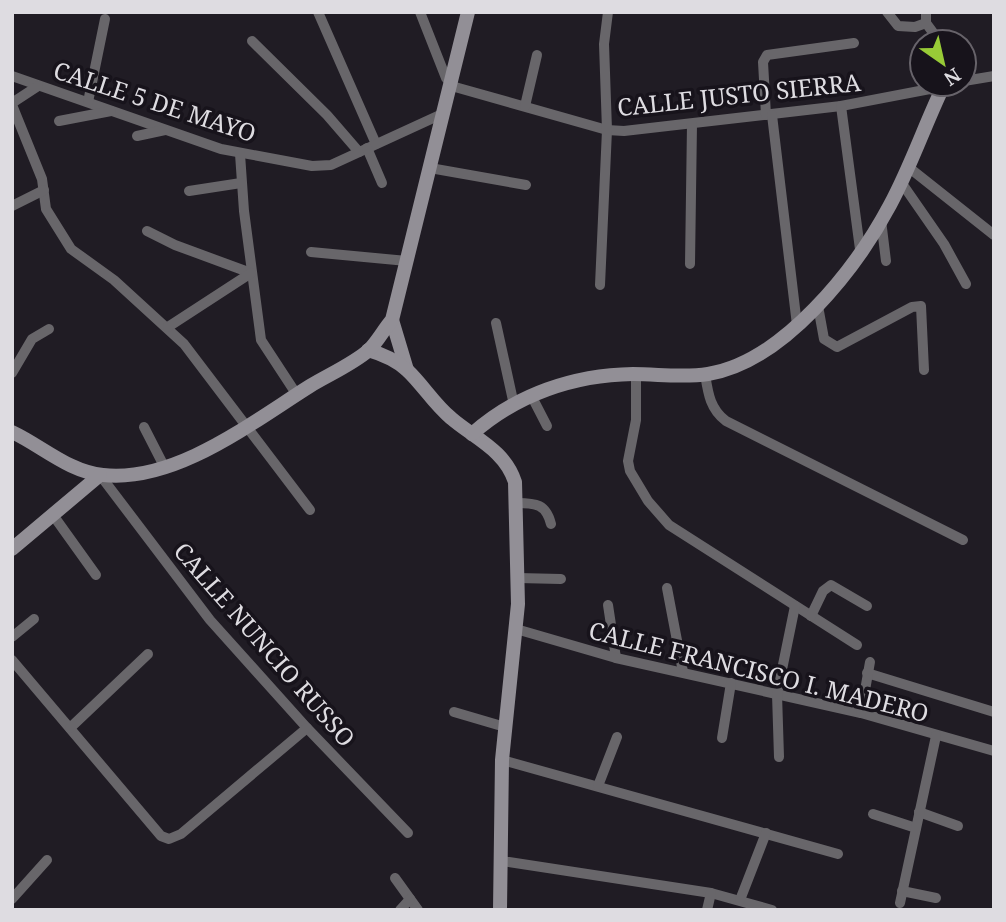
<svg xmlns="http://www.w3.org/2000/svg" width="1006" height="922" viewBox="0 0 1006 922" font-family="'Noto Serif',serif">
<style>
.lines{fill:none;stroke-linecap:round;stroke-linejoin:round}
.street{stroke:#68666a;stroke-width:10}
.secondary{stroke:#928f96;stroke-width:14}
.labels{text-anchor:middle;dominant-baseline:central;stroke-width:7;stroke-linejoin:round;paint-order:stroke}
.street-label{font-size:24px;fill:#dedce1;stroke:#17131b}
</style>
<rect width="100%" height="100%" fill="#201c24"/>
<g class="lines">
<!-- street -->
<g class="street">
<path d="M318 12 376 144"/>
<path d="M420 12 446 78 455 87 607 130 624 131 841 106 956 84"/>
<path d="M887 12 898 26 915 27 926 23"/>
<path d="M926 12V23L940 42"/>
<path d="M252 41 327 115 359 152"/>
<path d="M12 76 221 149 312 166 331 165 442 114"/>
<path d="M964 81 994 76"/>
<path d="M88 102 105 19"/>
<path d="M12 103 38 86"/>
<path d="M12 105 42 179 46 209 71 249 114 280 184 344 310 510"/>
<path d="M525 106 537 55"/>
<path d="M841 106 860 249"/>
<path d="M766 115 763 62 767 55 854 43"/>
<path d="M772 115 797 325"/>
<path d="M59 121 111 111"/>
<path d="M137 136 165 130"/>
<path d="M367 148 382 183"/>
<path d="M240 154 244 211 261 340 297 395"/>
<path d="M907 166 994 235"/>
<path d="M430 168 526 185"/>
<path d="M901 182 944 244 966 284"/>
<path d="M189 191 241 183"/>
<path d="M12 206 44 190"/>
<path d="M881 220 886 261"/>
<path d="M147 231 175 245 251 273"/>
<path d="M311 252 407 261"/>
<path d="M690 264 692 124"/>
<path d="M600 285 607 130 604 44 608 12"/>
<path d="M818 306 824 339 837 347 912 307 921 306 924 370"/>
<path d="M496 323 514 405"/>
<path d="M168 327 251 273"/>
<path d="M12 373 32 339 49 329"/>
<path d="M636 374V420L628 461 630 471 648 501 669 525 857 645"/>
<path d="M705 374C708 393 710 409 726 421L963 540"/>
<path d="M532 397 547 426"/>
<path d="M144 427 165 468"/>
<path d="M100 475 210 620 307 728 408 833"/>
<path d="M517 503C536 503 546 504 551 524"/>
<path d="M53 515 96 575"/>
<path d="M518 578 561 579"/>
<path d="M667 588 683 672"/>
<path d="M608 605 616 658"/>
<path d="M811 616 823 591 831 585 867 606"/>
<path d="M516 629 616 658 861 713 994 751"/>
<path d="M12 637 34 619"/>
<path d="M12 660 161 836 169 839 181 834 307 728"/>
<path d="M867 673 994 712"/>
<path d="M454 712 505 727"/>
<path d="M861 713 870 662"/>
<path d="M70 728 148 654"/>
<path d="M722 738 731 683"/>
<path d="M779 757 777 694 795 606"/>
<path d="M502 760 838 854"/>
<path d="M598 786 617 737"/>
<path d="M919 812 958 826"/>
<path d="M873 814 916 828"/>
<path d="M502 861 711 893 772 910"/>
<path d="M395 878 418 910"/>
<path d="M902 891 936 898"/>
<path d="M12 899 47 860"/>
<path d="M740 900 766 833"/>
<path d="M900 903 936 736"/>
<path d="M400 910 410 899"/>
<path d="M707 910 711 893"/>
</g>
<!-- secondary -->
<g class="secondary">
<path d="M392 320 407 370"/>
<path d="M368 350C382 354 396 360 407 370 423 385 434 404 451 418 474 438 505 450 515 482L518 604 502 760 500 910"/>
<path d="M12 432C42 446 69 472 103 475 175 483 251 423 310 386 328 375 353 364 369 350 378 341 384 329 392 320L468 12"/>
<path d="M472 434C517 394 574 375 633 374 658 374 683 378 708 374 783 362 856 269 890 205 910 168 924 127 942 89"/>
<path d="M12 549 100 475"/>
</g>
</g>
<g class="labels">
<!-- street labels -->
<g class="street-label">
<text transform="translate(739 94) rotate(-6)">CALLE JUSTO SIERRA</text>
<text transform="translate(155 101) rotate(18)">CALLE 5 DE MAYO</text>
<text transform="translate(265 644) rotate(49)">CALLE NUNCIO RUSSO</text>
<text transform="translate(759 671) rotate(14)">CALLE FRANCISCO I. MADERO</text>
</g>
</g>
<!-- border -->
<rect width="1006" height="922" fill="none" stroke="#dedce1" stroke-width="28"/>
<!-- north arrow -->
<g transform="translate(943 63) rotate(146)"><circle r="33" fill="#17131b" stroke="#67636a" stroke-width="2"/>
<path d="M0-5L12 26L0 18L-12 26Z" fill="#98cb37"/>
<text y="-10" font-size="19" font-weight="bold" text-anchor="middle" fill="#dedce1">N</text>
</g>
</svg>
